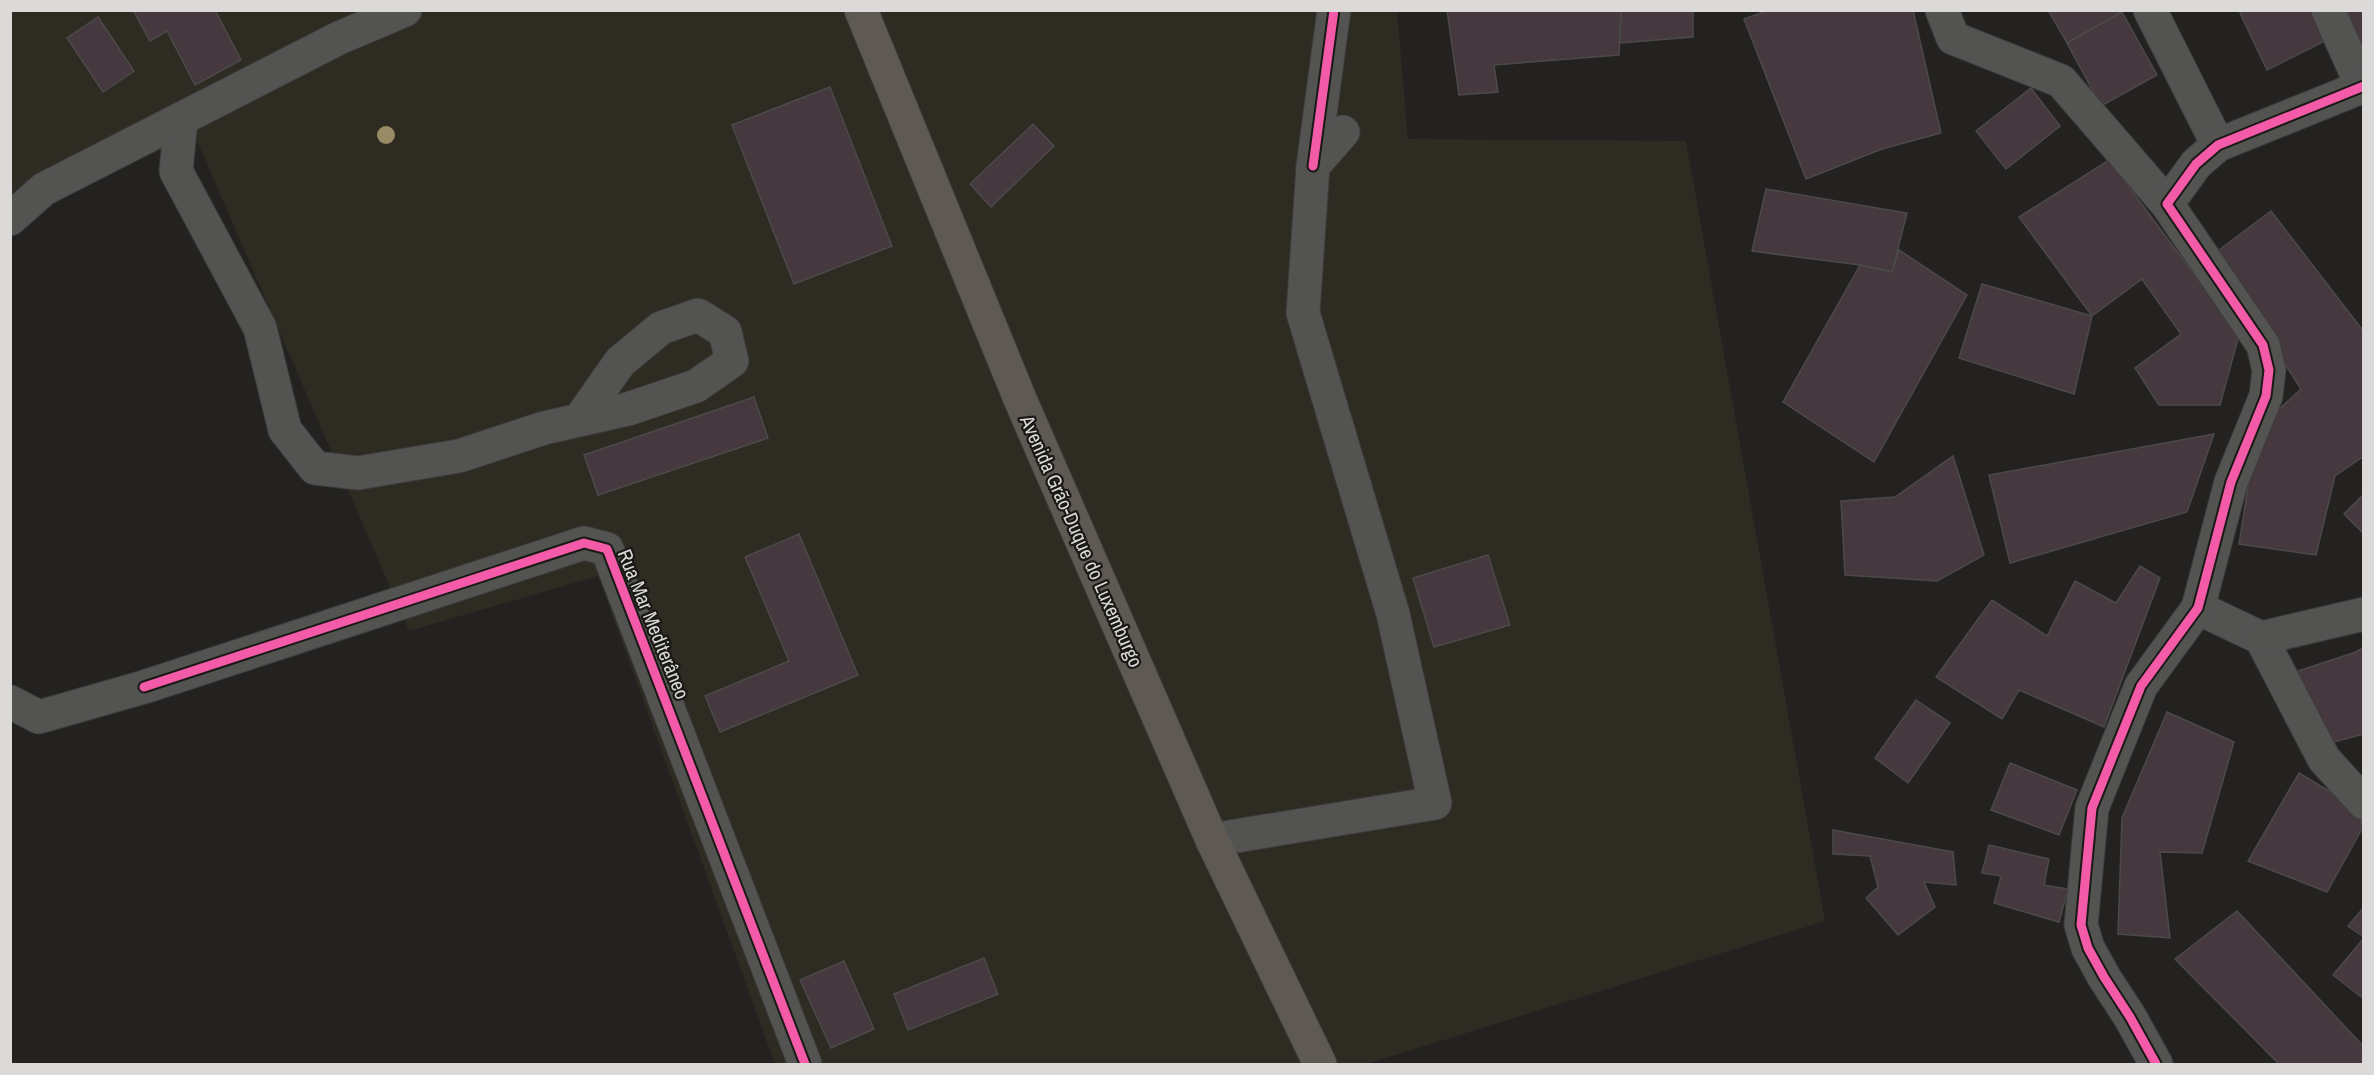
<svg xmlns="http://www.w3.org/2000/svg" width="2374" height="1075" viewBox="0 0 2374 1075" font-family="'Archivo Narrow',sans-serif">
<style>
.built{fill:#2d2b22}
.building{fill:#46383f;stroke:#4b4a49;stroke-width:1.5}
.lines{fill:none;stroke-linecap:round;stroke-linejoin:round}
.minor-casing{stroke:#3d3c3b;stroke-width:35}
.major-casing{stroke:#3d3c3b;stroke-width:35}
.minor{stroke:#535352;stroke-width:33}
.major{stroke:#5f5954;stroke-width:33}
.cycleway-casing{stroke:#1a1916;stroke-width:13}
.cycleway{stroke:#f35aa7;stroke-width:9}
.tree{fill:#988b65}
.labels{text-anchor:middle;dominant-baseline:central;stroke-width:4.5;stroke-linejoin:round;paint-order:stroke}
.street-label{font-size:20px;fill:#dbdad8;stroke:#1a1916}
</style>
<rect width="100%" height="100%" fill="#232220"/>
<!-- built -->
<path class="built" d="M11 11H1397L1408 139 1686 141 1825 921 1367 1064H775L598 576 409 631 194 134 18 218 11 211Z"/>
<!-- building -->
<g class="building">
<path d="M133 10H215L241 60 195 85 167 31 150 41Z"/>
<path d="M1447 10H1621L1619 55 1494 65 1498 92 1459 95Z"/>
<path d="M1621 10H1693V37L1620 43Z"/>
<path d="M1769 10H1913L1941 133 1882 149 1806 179 1744 19Z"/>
<path d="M2048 10H2121L2122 12 2067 43Z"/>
<path d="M2245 10H2314L2329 39 2267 70 2240 13Z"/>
<path d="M2347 10H2364V45L2362 46Z"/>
<path d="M2122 12 2157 75 2101 106 2067 43Z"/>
<path d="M98 17 134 71 103 92 67 38Z"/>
<path d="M830 87 892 246 794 284 732 125Z"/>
<path d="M2031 88 2060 126 2006 169 1976 131Z"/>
<path d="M1033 124 1054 146 991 207 970 184Z"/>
<path d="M2109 160 2239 335 2220 405H2159L2135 368 2181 334 2142 279 2092 316 2019 217Z"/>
<path d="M1766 189 1907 213 1892 272 1860 265 1752 251Z"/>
<path d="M2271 211 2364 332V456L2335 476 2316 555 2239 544 2257 430 2301 389 2214 254Z"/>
<path d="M1899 250 1967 295 1874 462 1783 402 1860 265 1892 272Z"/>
<path d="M1982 284 2092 316 2074 394 1959 358Z"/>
<path d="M754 397 768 438 598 495 584 455Z"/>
<path d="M2214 434 2187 512 2010 563 1989 475Z"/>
<path d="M1953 456 1984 555 1937 581 1845 575 1841 501 1895 497Z"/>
<path d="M2364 494V534L2344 514Z"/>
<path d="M799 534 858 675 720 732 705 696 789 661 745 557Z"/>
<path d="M1488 555 1510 625 1434 647 1413 578Z"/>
<path d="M2140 566 2160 578 2104 727 2019 690 2002 719 1936 677 1992 600 2047 636 2075 581 2116 603Z"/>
<path d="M2364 647V734L2326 744 2295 672 2356 652Z"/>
<path d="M1916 700 1950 723 1908 783 1875 758Z"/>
<path d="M2167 712 2234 742 2202 853 2160 852 2170 938 2118 934 2122 818Z"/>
<path d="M2010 763 2077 790 2059 835 1991 810Z"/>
<path d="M2299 773 2357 808 2363 827 2327 892 2248 861Z"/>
<path d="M1833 830 1953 852 1956 885 1924 882 1935 907 1898 935 1866 898 1878 887 1870 856 1833 854Z"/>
<path d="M1989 845 2049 859 2044 885 2068 889 2059 922 1994 903 2001 876 1982 873Z"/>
<path d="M2364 907V937L2348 926Z"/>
<path d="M2237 911 2364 1047V1064H2279L2175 959Z"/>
<path d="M2364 938V999L2333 975Z"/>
<path d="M984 958 998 994 908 1030 894 994Z"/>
<path d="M844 961 874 1029 831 1048 800 980Z"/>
</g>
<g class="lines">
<!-- minor casing -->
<g class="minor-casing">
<g id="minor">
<path d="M1942 10 1953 38 2061 81 2167 204"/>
<path d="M2150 10 2218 145"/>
<path d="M2328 10 2362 86"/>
<path d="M181 119 176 171 260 328 285 430 315 468 358 473 459 456 544 428 628 409 696 386 732 361 725 332 698 315 661 328 620 362 580 419"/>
<path d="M1313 166 1334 10"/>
<path d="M10 219 44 189 339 38 405 10"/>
<path d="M2198 608 2261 638 2324 759 2364 803"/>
<path d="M2261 638 2364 614"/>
<path d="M10 702 39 717 144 687 584 543 607 549 805 1064"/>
<path d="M1212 840 1435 803 1393 614 1303 313 1313 166 1343 132"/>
<path d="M2156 1064 2130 1017 2104 977 2088 948 2081 925 2092 808 2141 686 2198 608 2231 482 2266 396 2269 370 2263 345 2167 204 2196 164 2218 145 2364 86"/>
</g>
</g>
<!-- major casing -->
<g class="major-casing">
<path id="major" d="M861 10 1020 399 1212 840 1320 1064"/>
</g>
<!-- minor -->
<use href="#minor" class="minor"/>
<!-- major -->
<use href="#major" class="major"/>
<!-- cycleway casing -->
<g class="cycleway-casing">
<g id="cycleway">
<path d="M1313 166 1334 10"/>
<path d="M144 687 584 543 607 549 805 1064"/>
<path d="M2156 1064 2130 1017 2104 977 2088 948 2081 925 2092 808 2141 686 2198 608 2231 482 2266 396 2269 370 2263 345 2167 204 2196 164 2218 145 2364 86"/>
</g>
</g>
<!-- cycleway -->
<use href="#cycleway" class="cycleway"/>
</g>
<!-- trees -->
<circle class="tree" cx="386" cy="135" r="9"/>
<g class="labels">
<!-- street labels -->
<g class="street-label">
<text transform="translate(1082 541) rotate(66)">Avenida Grão-Duque do Luxemburgo</text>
<text transform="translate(654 624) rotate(68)">Rua Mar Mediterâneo</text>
</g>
</g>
<!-- border -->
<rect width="2374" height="1075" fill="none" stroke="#dbdad8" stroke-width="24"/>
</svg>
